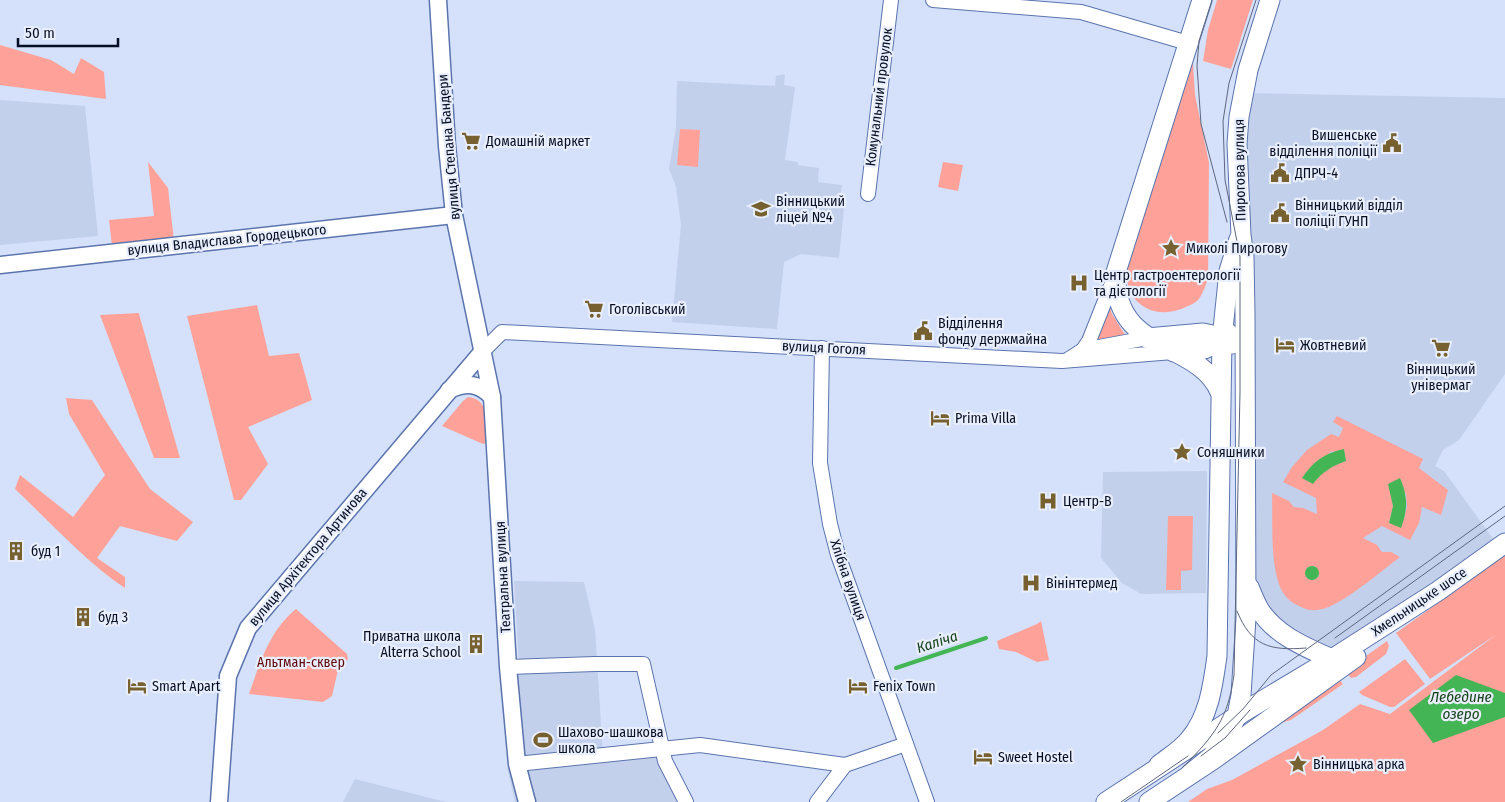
<svg xmlns="http://www.w3.org/2000/svg" width="1505" height="802" viewBox="0 0 1505 802" font-family="'Fira Sans Condensed',sans-serif">
<style>
.built{fill:#c3d0ec}
.green{fill:#fea299;fill-rule:evenodd}
.water{fill:#44b555}
.lines{fill:none;stroke-linecap:round;stroke-linejoin:round}
.stream{stroke:#44b555;stroke-width:4}
.minor-casing{stroke:#5b74ae;stroke-width:16}
.tertiary-casing{stroke:#5b74ae;stroke-width:19}
.secondary-casing{stroke:#5b74ae;stroke-width:21}
.minor{stroke:#fff;stroke-width:14}
.tertiary{stroke:#fff;stroke-width:16}
.secondary{stroke:#fff;stroke-width:19}
.tram{stroke:#5d667e;stroke-width:1}
.labels{text-anchor:middle;dominant-baseline:central;stroke-width:4.5;stroke-linejoin:round;paint-order:stroke}
.street-label{font-size:14px;fill:#060e24;stroke:#e8eefb}
.poi-label{font-size:14px;fill:#060e24;stroke:#e8eefb;text-anchor:start}
.park-label{font-size:14px;fill:#5f060a;stroke:#e8eefb}
.water-label{font-size:15px;font-style:italic;fill:#16421c;stroke:#e8eefb}
</style>
<rect width="100%" height="100%" fill="#d5e1fb"/>
<!-- built -->
<g class="built">
<path d="M785 74 784 85 795 87 785 160 798 162V165L819 168 818 182 842 185 840 199H845L839 258 801 254 784 262 777 329 672 322 681 225 676 187 669 169 676 127 677 81 775 86 776 76Z"/>
<path d="M1243 93 1505 98V374L1459 440 1443 450 1435 466 1444 471 1499 547 1332 659 1298 642 1246 582Z"/>
<path d="M0 100 85 106 98 236 0 245Z"/>
<path d="M1207 471 1206 593 1141 594 1122 583 1101 558 1103 472Z"/>
<path d="M514 581 584 582 595 629 603 755 517 764 527 802H515L507 768 517 764 508 667 519 665Z"/>
<path d="M659 751 682 802H534L527 774 530 767Z"/>
<path d="M355 779 446 802H343Z"/>
</g>
<!-- green -->
<g class="green">
<path d="M1217 0H1253L1231 69 1203 61 1208 30Z"/>
<path d="M0 45 51 60 74 74 81 58 104 72 106 99 0 85Z"/>
<path d="M1190 63 1193 64 1195 95 1209 163 1208 279C1205 286 1203 294 1198 300 1195 303 1191 305 1188 306 1169 316 1145 315 1132 295 1127 287 1127 277 1126 268Z"/>
<path d="M680 129 700 130 698 167 677 165Z"/>
<path d="M148 162 168 188 174 241 112 246 109 220 154 216Z"/>
<path d="M943 162 963 165 958 191 938 187Z"/>
<path d="M1108 302 1112 314 1127 338 1094 343Z"/>
<path d="M257 305 269 356 299 353 312 400 248 427 268 464 241 500H234L187 316Z"/>
<path d="M139 313V314L180 458H154L100 315Z"/>
<path d="M468 397C491 399 486 425 486 443L483 444 442 426 463 401Z"/>
<path d="M66 398 92 400 150 489 193 522 177 541 120 526 97 558 125 577V588C87 563 49 521 15 489L20 475 73 517 105 475 69 414Z"/>
<path d="M1337 416 1423 459 1419 468 1448 490 1441 515 1422 507 1419 523 1410 540 1382 526 1363 538 1377 545 1382 552H1391L1400 557C1380 572 1354 595 1331 606 1320 611 1310 612 1299 606 1294 604 1287 599 1284 594 1269 572 1273 519 1272 493L1289 501 1294 507 1303 508 1317 514 1316 498 1283 482 1292 467 1307 450 1331 434 1339 437 1343 428 1333 422ZM1344 450 1346 461 1333 465 1319 475 1330 452ZM1406 493 1407 507 1404 519 1389 523 1393 506 1391 495ZM1310 566H1315L1319 576C1315 581 1310 581 1306 577V569Z"/>
<path d="M1168 516H1193L1192 570 1181 571V590H1166Z"/>
<path d="M1505 555V802H1188L1207 789 1232 780 1323 730 1360 704 1390 714 1497 634 1430 679 1396 633Z"/>
<path d="M296 609 347 654 348 659 338 670 332 696 323 702 249 694C260 663 269 631 296 609Z"/>
<path d="M1041 621 1049 660 1037 662 1016 652 999 649 997 641 1037 624Z"/>
<path d="M1387 641 1389 646 1386 654 1356 677 1351 678 1345 671Z"/>
<path d="M1405 659 1425 684 1394 707H1390L1362 695 1359 692Z"/>
<path d="M1339 679 1343 684 1291 720 1281 723 1278 719Z"/>
</g>
<!-- water -->
<g class="water">
<path d="M1344 449 1346 461C1332 466 1322 472 1313 484L1302 478C1313 462 1324 453 1344 449Z"/>
<path d="M1400 478C1408 497 1408 509 1401 528L1389 523 1393 506 1388 484Z"/>
<circle cx="1312" cy="573" r="7"/>
<path d="M1456 675 1505 693V717L1433 743 1409 710Z"/>
</g>
<g class="lines">
<!-- stream -->
<path class="stream" d="M896 668 986 638"/>
<!-- minor casing -->
<g class="minor-casing">
<g id="minor">
<path d="M933 0 1081 12 1188 43"/>
<path d="M868 194 891 0"/>
<path d="M822 348 820 463 830 524 838 555 927 802"/>
<path d="M1083 350 1147 338"/>
<path d="M483 351 502 332 1062 361 1173 352"/>
<path d="M1069 359 1083 350 1089 341 1116 273"/>
<path d="M508 667 595 664H643L665 761 686 802"/>
<path d="M517 764 700 745 845 765"/>
<path d="M817 802 845 765 906 744"/>
</g>
</g>
<!-- tertiary casing -->
<g class="tertiary-casing">
<g id="tertiary">
<path d="M438 0 447 146 454 215 492 397 508 667 517 764 527 802"/>
<path d="M0 265 454 215"/>
<path d="M449 390C467 382 479 383 492 397"/>
<path d="M219 802 228 676 248 628 483 351"/>
</g>
</g>
<!-- secondary casing -->
<g class="secondary-casing">
<g id="secondary">
<path d="M1202 0 1116 272C1112 354 1199 340 1220 392"/>
<path d="M1147 338 1203 333 1212 335 1232 344"/>
<path d="M1174 352C1203 351 1206 352 1228 333"/>
<path d="M1249 587C1252 594 1255 602 1259 609 1275 635 1305 647 1332 659"/>
<path d="M1159 765C1169 757 1181 750 1189 740 1209 717 1213 685 1217 656L1222 339 1229 271 1239 239"/>
<path d="M1190 774 1212 756 1225 738 1237 716 1241 695 1246 618 1245 315 1244 257 1241 235 1237 144 1239 117 1248 70 1270 0"/>
<path d="M1106 802 1245 711 1332 659 1438 591 1505 543"/>
<path d="M1149 802 1214 759 1356 657"/>
</g>
</g>
<!-- minor -->
<use href="#minor" class="minor"/>
<!-- tertiary -->
<use href="#tertiary" class="tertiary"/>
<!-- secondary -->
<use href="#secondary" class="secondary"/>
<!-- tram -->
<g class="tram">
<path d="M1212 0 1199 41 1197 66 1201 124 1227 222"/>
<path d="M1237 611C1251 646 1270 651 1306 648"/>
<path d="M1335 638 1505 516"/>
<path d="M1218 733 1243 709 1271 675 1505 506"/>
<path d="M1201 756 1225 738 1250 710"/>
<path d="M1183 767C1214 736 1228 719 1234 675L1240 392V257L1225 180 1223 121 1229 83 1256 0"/>
<path d="M1121 802 1188 756"/>
</g>
</g>
<!-- icons -->
<defs>
<g id="supermarket-bare" transform="scale(1.5)"><path d="M-6-5.5h2.5l.6 2H6L4.5 2H-2.5L-4.4-4H-6ZM-1.5 3.2a1.3 1.3 0 1 0 .1 0ZM3 3.2a1.3 1.3 0 1 0 .1 0Z" fill="#776131" stroke="#e8eefb" stroke-width="2.5" paint-order="stroke"/></g>
<g id="civic-bare" transform="scale(1.5)"><path d="M-.6-6.5H3V-4.5H.6V-3L4-1V1h2V6H-6V1h2V-1L-.6-3ZM-1.2 2.5V6h2.4V2.5Z" fill="#776131" stroke="#e8eefb" stroke-width="2.5" paint-order="stroke"/></g>
<g id="school-bare" transform="scale(1.5)"><path d="M0-5L7-2L0 1L-7-2ZM-4 1L0 2.5L4 1V4Q0 6-4 4Z" fill="#776131" stroke="#e8eefb" stroke-width="2.5" paint-order="stroke"/></g>
<g id="sight-bare" transform="scale(1.5)"><path d="M0-6L1.8-2.2L6-1.7L2.9 1.2L3.7 5.4L0 3.3L-3.7 5.4L-2.9 1.2L-6-1.7L-1.8-2.2Z" fill="#776131" stroke="#e8eefb" stroke-width="2.5" paint-order="stroke"/></g>
<g id="hospital-bare" transform="scale(1.5)"><path d="M-5-5h3v3.5h4V-5h3V5h-3V1.5h-4V5h-3Z" fill="#776131" stroke="#e8eefb" stroke-width="2.5" paint-order="stroke"/></g>
<g id="hotel-bare" transform="scale(1.5)"><path d="M-6-4.5h1.5V1H6V5H4.5V3h-9V5H-6ZM-4 0a1.8 1.8 0 1 1 3.6 0ZM.5 0V-2.5h3Q6-2.5 6 0Z" fill="#776131" stroke="#e8eefb" stroke-width="2.5" paint-order="stroke"/></g>
<g id="building-bare" transform="scale(1.5)"><path d="M-4-6H4V6H1V3H-1V6H-4ZM-2.5-4.3h1.7v1.8h-1.7ZM.8-4.3h1.7v1.8H.8ZM-2.5-1h1.7V.8h-1.7ZM.8-1h1.7V.8H.8Z" fill="#776131" stroke="#e8eefb" stroke-width="2.5" paint-order="stroke"/></g>
<g id="stadium-bare" transform="scale(1.5)"><path d="M0-5a6.5 5 0 1 0 0 10a6.5 5 0 1 0 0-10ZM-3.5-1.8h7v3.6h-7Z" fill="#776131" stroke="#e8eefb" stroke-width="2.5" paint-order="stroke"/></g>
</defs>
<g fill-rule="evenodd">
<use href="#supermarket-bare" x="471" y="141"/>
<use href="#civic-bare" x="1392" y="143"/>
<use href="#civic-bare" x="1280" y="173"/>
<use href="#school-bare" x="761" y="209"/>
<use href="#civic-bare" x="1280" y="213"/>
<use href="#sight-bare" x="1171" y="248"/>
<use href="#hospital-bare" x="1079" y="283"/>
<use href="#supermarket-bare" x="594" y="309"/>
<use href="#civic-bare" x="923" y="331"/>
<use href="#hotel-bare" x="1285" y="345"/>
<use href="#supermarket-bare" x="1441" y="348"/>
<use href="#hotel-bare" x="940" y="418"/>
<use href="#sight-bare" x="1182" y="452"/>
<use href="#hospital-bare" x="1048" y="501"/>
<use href="#building-bare" x="16" y="551"/>
<use href="#hospital-bare" x="1031" y="583"/>
<use href="#building-bare" x="83" y="617"/>
<use href="#building-bare" x="476" y="644"/>
<use href="#hotel-bare" x="137" y="686"/>
<use href="#hotel-bare" x="858" y="686"/>
<use href="#stadium-bare" x="543" y="740"/>
<use href="#hotel-bare" x="983" y="757"/>
<use href="#sight-bare" x="1298" y="764"/>
</g>
<g class="labels">
<!-- street labels -->
<g class="street-label">
<text transform="translate(879 97) rotate(-83)">Комунальний провулок</text>
<text transform="translate(449 147) rotate(-95)">вулиця Степана Бандери</text>
<text transform="translate(1240 170) rotate(-91)">Пирогова вулиця</text>
<text transform="translate(227 240) rotate(-6)">вулиця Владислава Городецького</text>
<text transform="translate(824 348) rotate(3)">вулиця Гоголя</text>
<text transform="translate(308 557) rotate(-50)">вулиця Архітектора Артинова</text>
<text transform="translate(503 577) rotate(-93)">Театральна вулиця</text>
<text transform="translate(848 580) rotate(71)">Хлібна вулиця</text>
<text transform="translate(1419 602) rotate(-34)">Хмельницьке шосе</text>
</g>
<!-- poi labels -->
<g class="poi-label">
<text x="1377" y="135" text-anchor="end">Вишенське<tspan x="1377" dy="16">відділення поліції</tspan></text>
<text x="486" y="141">Домашній маркет</text>
<text x="1295" y="173">ДПРЧ-4</text>
<text x="776" y="201">Вінницький<tspan x="776" dy="16">ліцей №4</tspan></text>
<text x="1295" y="205">Вінницький відділ<tspan x="1295" dy="16">поліції ГУНП</tspan></text>
<text x="1186" y="248">Миколі Пирогову</text>
<text x="1094" y="275">Центр гастроентерології<tspan x="1094" dy="16">та дієтології</tspan></text>
<text x="609" y="309">Гоголівський</text>
<text x="938" y="323">Відділення<tspan x="938" dy="16">фонду держмайна</tspan></text>
<text x="1300" y="345">Жовтневий</text>
<text x="1441" y="369" text-anchor="middle">Вінницький<tspan x="1441" dy="16">універмаг</tspan></text>
<text x="955" y="418">Prima Villa</text>
<text x="1197" y="452">Соняшники</text>
<text x="1063" y="501">Центр-В</text>
<text x="31" y="551">буд 1</text>
<text x="1046" y="583">Вінінтермед</text>
<text x="98" y="617">буд 3</text>
<text x="461" y="636" text-anchor="end">Приватна школа<tspan x="461" dy="16">Alterra School</tspan></text>
<text x="152" y="686">Smart Apart</text>
<text x="873" y="686">Fenix Town</text>
<text x="558" y="732">Шахово-шашкова<tspan x="558" dy="16">школа</tspan></text>
<text x="998" y="757">Sweet Hostel</text>
<text x="1313" y="764">Вінницька арка</text>
</g>
<!-- park labels -->
<g class="park-label">
<text x="301" y="662">Альтман-сквер</text>
</g>
<!-- water labels -->
<g class="water-label">
<text transform="translate(937 642) rotate(-18)">Каліча</text>
<text x="1461" y="697">Лебедине<tspan x="1461" dy="17">озеро</tspan></text>
</g>
</g>
<!-- scale -->
<path d="M18 38v8h100v-8" fill="none" stroke="#060e24" stroke-width="2.5"/>
<text x="25" y="38" font-size="15" fill="#060e24" stroke="#e8eefb" stroke-width="4" paint-order="stroke">50 m</text>
</svg>
